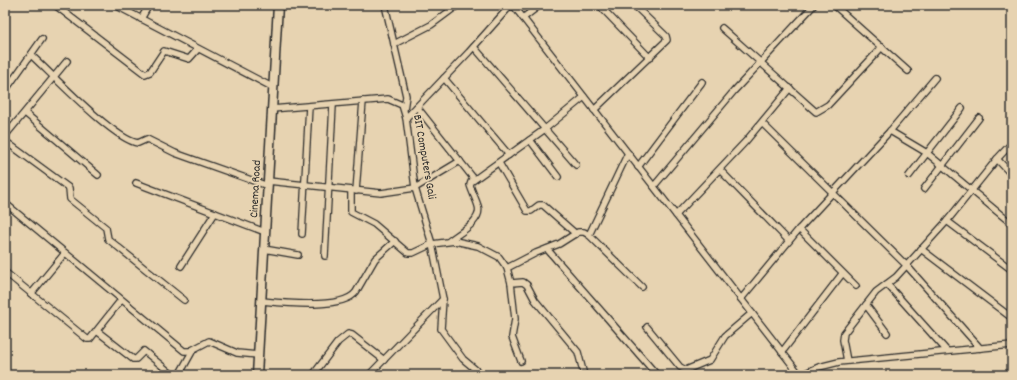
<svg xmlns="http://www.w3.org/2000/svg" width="1017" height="380" viewBox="0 0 1017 380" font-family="Dekko,sans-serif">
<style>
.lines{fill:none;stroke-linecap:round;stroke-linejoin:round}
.street-casing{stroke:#2b2b2b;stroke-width:8}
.secondary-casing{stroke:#2b2b2b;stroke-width:11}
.street{stroke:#e7d3b1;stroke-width:5.5}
.secondary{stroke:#e7d3b1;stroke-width:8}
.labels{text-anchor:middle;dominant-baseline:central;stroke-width:3.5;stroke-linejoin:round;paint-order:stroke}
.street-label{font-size:12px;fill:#2b2b2b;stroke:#e7d3b1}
</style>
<rect width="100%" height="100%" fill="#e7d3b1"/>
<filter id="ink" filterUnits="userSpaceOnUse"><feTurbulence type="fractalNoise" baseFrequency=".025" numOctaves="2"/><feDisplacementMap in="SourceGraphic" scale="8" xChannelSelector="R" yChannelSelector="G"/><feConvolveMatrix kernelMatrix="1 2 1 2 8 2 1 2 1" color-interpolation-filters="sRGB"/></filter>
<g filter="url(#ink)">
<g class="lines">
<!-- street casing -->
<g class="street-casing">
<g id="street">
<path d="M55 5 145 74 150 72 164 51 189 59 198 49"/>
<path d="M115 5 274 88"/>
<path d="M385 5 406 96 404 109"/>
<path d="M513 5 800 375"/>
<path d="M599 5 650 58"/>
<path d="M689 5H692"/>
<path d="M834 5 908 71"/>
<path d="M523 18 540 5"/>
<path d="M141 19 149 5"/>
<path d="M722 28 816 112 828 105 882 47"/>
<path d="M394 44 431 25 458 5"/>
<path d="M474 47 576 165"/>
<path d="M31 55C52 74 114 140 138 143L147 139 175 153 268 186"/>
<path d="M444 78 509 155"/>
<path d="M5 91 42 39"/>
<path d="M417 107 474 179"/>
<path d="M272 109 388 99 402 105 406 118 415 188 432 244 443 299 441 329 463 359 482 375"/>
<path d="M594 110 667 40 666 36 634 5"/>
<path d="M25 113 98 175"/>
<path d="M406 118 469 52 511 5"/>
<path d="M762 123 907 266 980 348"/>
<path d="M890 131 927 153 1012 224"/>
<path d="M5 136 67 61"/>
<path d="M530 140 558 177"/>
<path d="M5 141 69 188 70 199 106 228 108 239 184 300"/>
<path d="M997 159 1012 175"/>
<path d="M499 163 527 211H531L539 205H543L576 234"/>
<path d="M638 167 702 82"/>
<path d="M720 170 789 241"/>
<path d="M909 176 962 108"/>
<path d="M268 181 381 193 415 188 460 161"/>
<path d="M136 183 265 232"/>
<path d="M654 186 734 91 814 5"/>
<path d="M924 189 979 118"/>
<path d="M351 191V212L374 224 408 253H413L432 244 455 241 478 246 499 257 507 268 511 283 515 319 512 337 521 361"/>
<path d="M356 191 363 101"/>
<path d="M5 203 184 351H190L209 341 237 353 258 355"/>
<path d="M676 215 746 141 790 88"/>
<path d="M947 221 1012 270"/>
<path d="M799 229 856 286"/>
<path d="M302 234 309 106"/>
<path d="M589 235 628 153"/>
<path d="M449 241C459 233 483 221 478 206 476 199 472 192 470 185L471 182 545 129 584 97"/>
<path d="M264 249 298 255"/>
<path d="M547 249 657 375"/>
<path d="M921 249 1012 318"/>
<path d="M325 256 333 105"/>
<path d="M181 266 215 213"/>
<path d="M507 268 536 253 559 244 578 232H584L589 235 642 287"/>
<path d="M5 272 87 339H90L121 300"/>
<path d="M511 283 523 282 527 285 535 300 578 352 584 375"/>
<path d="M887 284 947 351"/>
<path d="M31 294 65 253"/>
<path d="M741 299 799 229 890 131 935 78"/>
<path d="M262 301C282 303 343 310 356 292L375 259 395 241"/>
<path d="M866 305 887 333"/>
<path d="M647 327 680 367 686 370 710 360 725 336 752 313"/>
<path d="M97 331 133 359H136L144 351 173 375"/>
<path d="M782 352 842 274"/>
<path d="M847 361 843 340 844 333 876 292 896 277 947 221 997 159 1012 143"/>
<path d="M179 375 193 350"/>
<path d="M313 375 338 342 348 334 352 335 384 360"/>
<path d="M369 375 443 299"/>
<path d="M801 375 819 367 839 362 1012 345"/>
</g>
</g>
<!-- secondary casing -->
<g class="secondary-casing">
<path id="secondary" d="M257 375 278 5"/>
</g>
<!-- street -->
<use href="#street" class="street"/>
<!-- secondary -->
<use href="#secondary" class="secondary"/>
</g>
</g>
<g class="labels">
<!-- street labels -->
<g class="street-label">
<text transform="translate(424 157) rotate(80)">BIT Computers Gali</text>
<text transform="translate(256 189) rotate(-87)">Cinema Road</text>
</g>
</g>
<!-- margin -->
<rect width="1017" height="380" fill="none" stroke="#e7d3b1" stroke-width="20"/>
<rect x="10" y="10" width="997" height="360" fill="none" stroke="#2b2b2b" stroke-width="1.5" filter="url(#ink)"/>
</svg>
